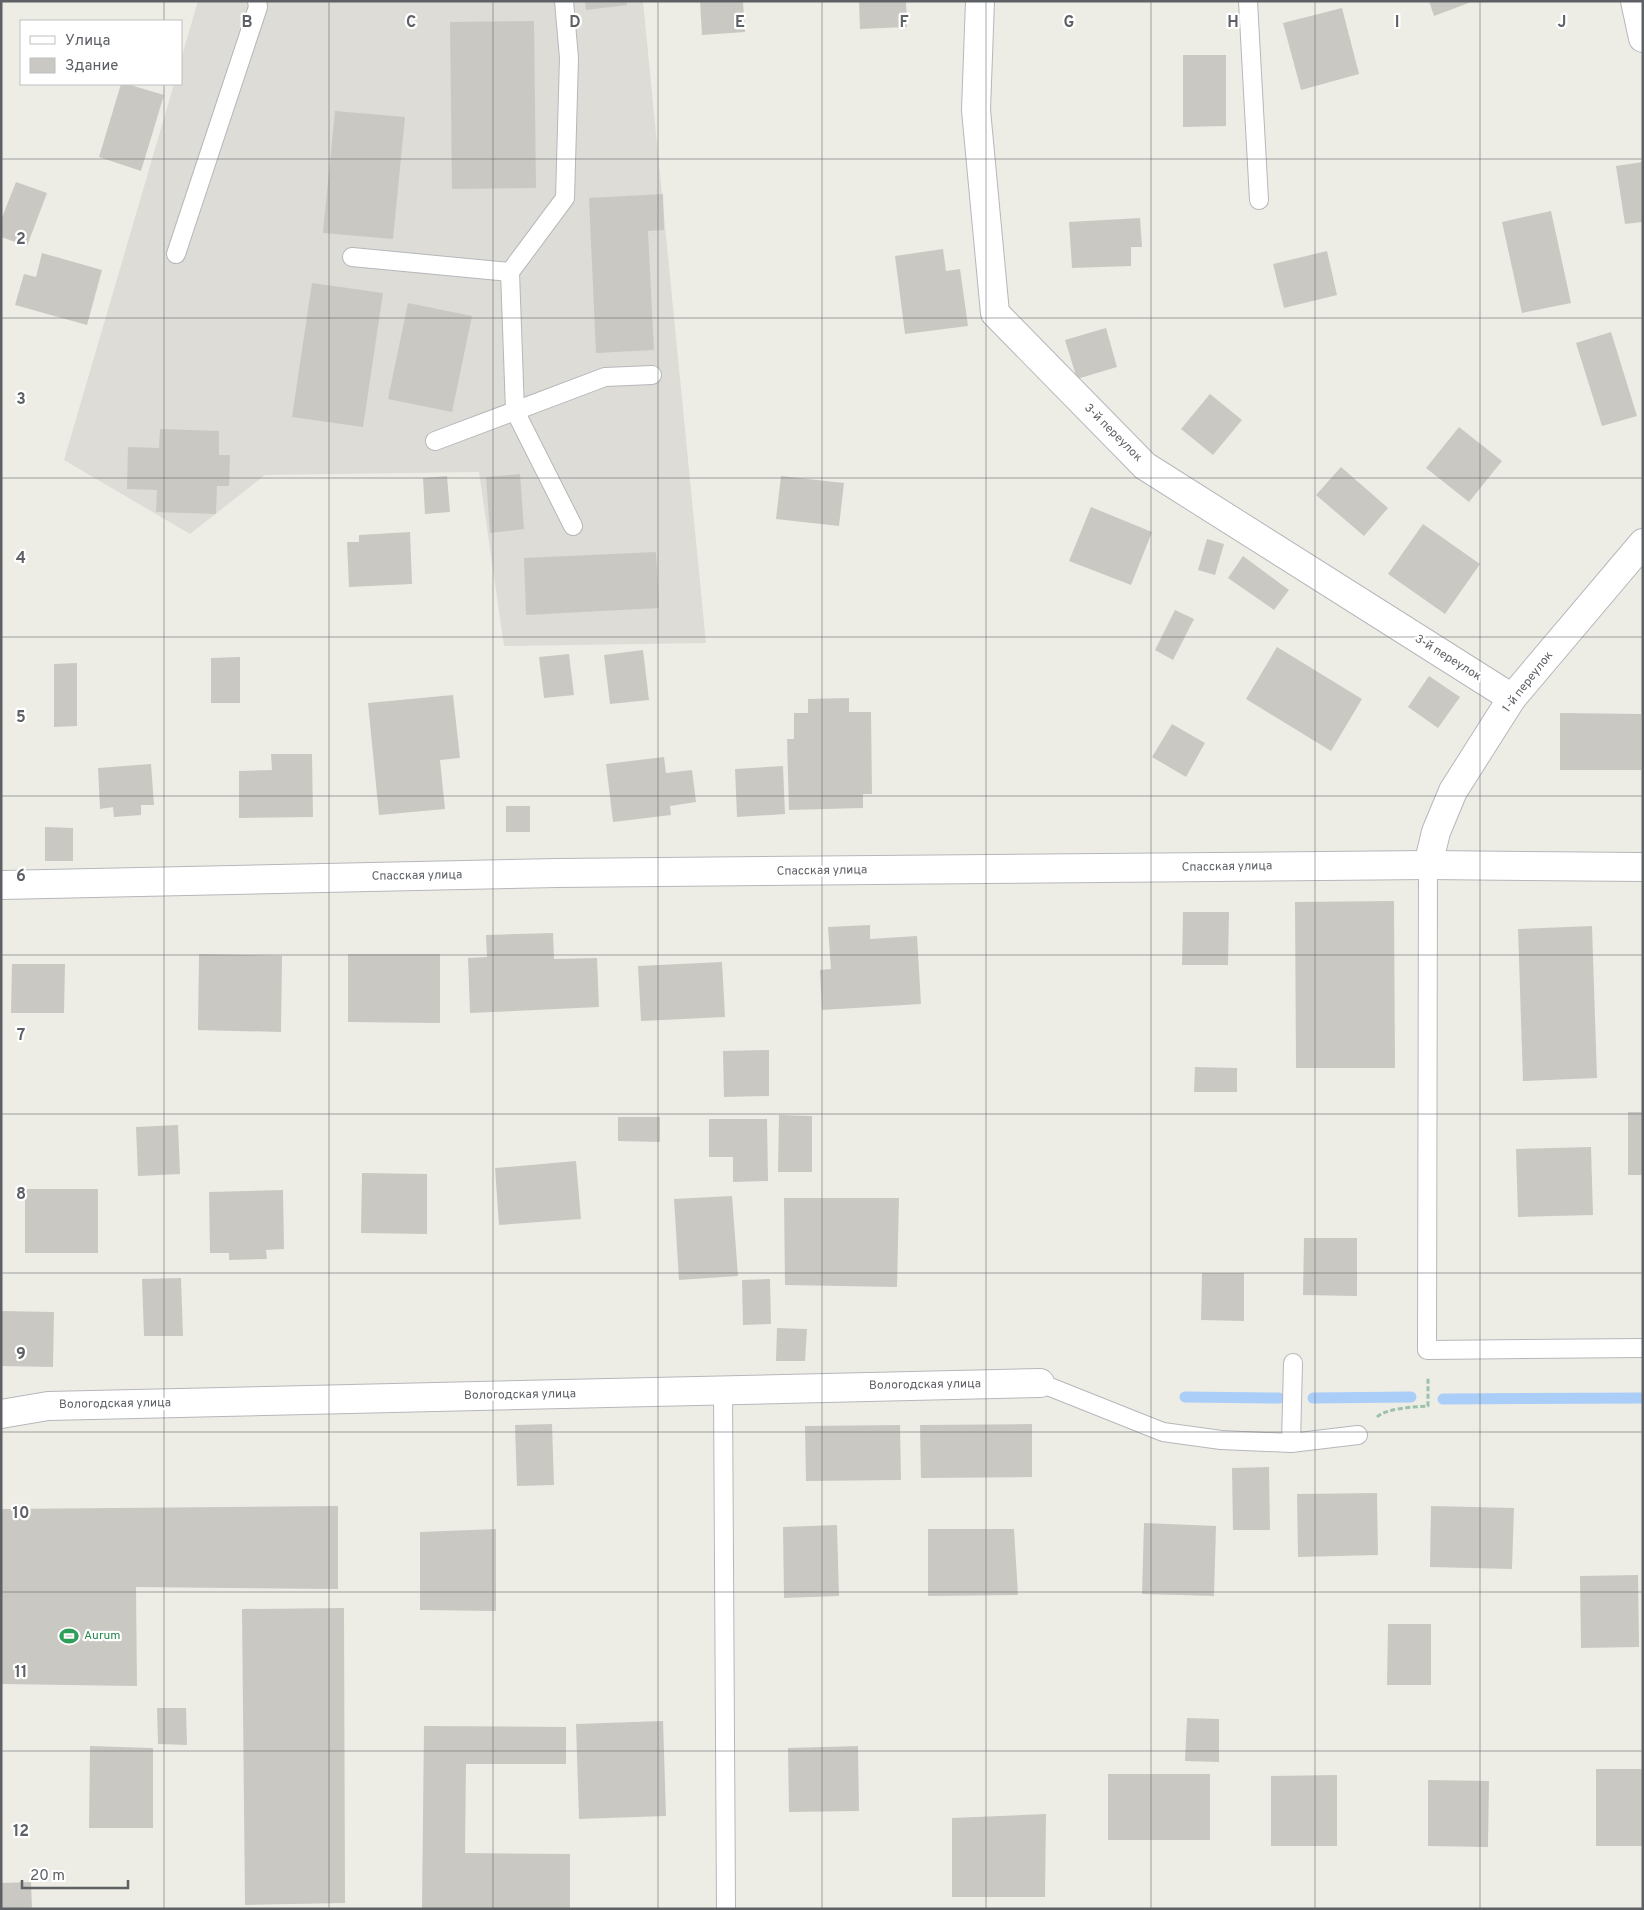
<svg xmlns="http://www.w3.org/2000/svg" width="1644" height="1910" viewBox="0 0 1644 1910" font-family="Overpass,sans-serif">
<style>
.industrial{fill:#dddcd7}
.lines{fill:none;stroke-linecap:round;stroke-linejoin:round}
.stream{stroke:#abcef9;stroke-width:11}
.building{fill:#cac8c2}
.lane-casing{stroke:#b6b7bb;stroke-width:20}
.street-casing{stroke:#b6b7bb;stroke-width:30}
.path{stroke:#9cc2ab;stroke-width:3;stroke-dasharray:5 2.5;stroke-linecap:butt}
.lane{stroke:#fff;stroke-width:18}
.street{stroke:#fff;stroke-width:28}
.grid{fill:none;stroke:#5d6065;stroke-width:1;stroke-opacity:0.55}
.labels{text-anchor:middle;dominant-baseline:central;stroke-width:4.5;stroke-linejoin:round;paint-order:stroke}
.street-label{font-size:12px;fill:#5d6065;stroke:#fff}
.leisure-label{font-size:12px;fill:#27864d;stroke:#fff;text-anchor:start}
.grid-label{font-size:16px;text-anchor:middle;font-weight:bold;fill:#5d6065;stroke:#fff;stroke-width:4.5;stroke-linejoin:round;paint-order:stroke}
</style>
<rect width="100%" height="100%" fill="#eeede5"/>
<!-- industrial -->
<path class="industrial" d="M198 1H643L706 643 504 646 479 472 265 475 190 534 64 460 174 84H181V59Z"/>
<g class="lines">
<!-- stream -->
<g class="stream">
<path d="M1185 1397 1279 1398"/>
<path d="M1313 1398 1411 1397"/>
<path d="M1443 1399 1643 1398"/>
</g>
</g>
<!-- building -->
<g class="building">
<path d="M585 1H627V5L586 10Z"/>
<path d="M700 1H743L745 32 702 35Z"/>
<path d="M859 1H906L907 27 860 29Z"/>
<path d="M1429 1H1474L1434 16Z"/>
<path d="M1342 8 1359 74 1301 90 1283 23Z"/>
<path d="M534 21 536 188 452 189 450 22Z"/>
<path d="M1183 55H1226V126L1183 127Z"/>
<path d="M121 84H127L164 95 141 171 99 157Z"/>
<path d="M335 111 405 117 393 239 323 233Z"/>
<path d="M1643 162V222L1625 224 1616 166Z"/>
<path d="M16 182 47 193 27 246 1 237V220Z"/>
<path d="M663 194 664 230 648 231 654 350 596 353 589 198Z"/>
<path d="M1551 211 1571 303 1522 313 1502 222Z"/>
<path d="M1140 218 1142 247H1131V266L1072 268 1069 222Z"/>
<path d="M943 249 946 271 960 269 968 326 905 334 895 256Z"/>
<path d="M1327 251 1337 295 1284 308 1273 264Z"/>
<path d="M42 253 102 270 87 325 15 305 24 274 36 277Z"/>
<path d="M312 283 383 293 363 427 292 417Z"/>
<path d="M408 303 472 316 452 412 388 399Z"/>
<path d="M1106 328 1117 367 1077 379 1065 340Z"/>
<path d="M1611 332 1637 416 1602 426 1576 343Z"/>
<path d="M1210 394 1242 420 1213 455 1181 429Z"/>
<path d="M1459 427 1502 461 1469 502 1426 468Z"/>
<path d="M160 429 219 431V455H230L229 486H217L216 514 156 512 157 490 127 489 128 447 159 448Z"/>
<path d="M1341 467 1388 508 1364 536 1316 495Z"/>
<path d="M520 474 524 529 490 533 486 477Z"/>
<path d="M447 476 450 512 425 514 423 478Z"/>
<path d="M781 476 844 483 839 526 776 519Z"/>
<path d="M1091 507 1152 532 1131 585 1069 561Z"/>
<path d="M1423 524 1480 564 1445 614 1388 574Z"/>
<path d="M410 532 412 584 349 587 347 542H359V535Z"/>
<path d="M1207 539 1224 544 1215 575 1198 570Z"/>
<path d="M656 552 659 608 526 615 524 558Z"/>
<path d="M1243 556 1289 590 1274 610 1228 578Z"/>
<path d="M1175 610 1194 619 1173 660 1155 650Z"/>
<path d="M1277 647 1362 699 1331 751 1246 699Z"/>
<path d="M643 650 649 700 610 704 604 655Z"/>
<path d="M569 654 574 695 544 698 539 657Z"/>
<path d="M240 657V703H211V658Z"/>
<path d="M77 663V726L54 727V664Z"/>
<path d="M1429 676 1460 697 1438 728 1408 707Z"/>
<path d="M453 695 460 758 440 760 445 809 379 815 368 703Z"/>
<path d="M849 698V712H871L872 794H863V808L789 810 787 739H794V713H808V699Z"/>
<path d="M1560 713 1641 714V770H1560Z"/>
<path d="M1172 724 1205 743 1186 777 1152 757Z"/>
<path d="M271 754H312L313 817 239 818V771L272 770Z"/>
<path d="M664 757 666 773 692 770 696 802 670 806 671 815 613 822 606 764Z"/>
<path d="M151 764 154 805H141V815L114 817 113 807 100 809 98 768Z"/>
<path d="M783 766 785 814 737 817 735 769Z"/>
<rect x="506" y="806" width="24" height="26"/>
<path d="M45 827 73 828V861H45Z"/>
<path d="M1394 901 1395 1068H1296L1295 902Z"/>
<path d="M1183 912H1229L1228 965H1182Z"/>
<path d="M870 925V939L917 936 921 1004 822 1010 820 970 831 969 828 927Z"/>
<path d="M1592 926 1597 1078 1523 1081 1518 929Z"/>
<path d="M553 933 554 959 597 958 599 1007 470 1013 468 958 487 957 486 935Z"/>
<path d="M199 954 282 956 281 1032 198 1030Z"/>
<path d="M348 954H440V1023L348 1022Z"/>
<path d="M722 962 725 1017 641 1021 638 966Z"/>
<path d="M12 964H65L64 1013H11Z"/>
<path d="M769 1050V1096L724 1097 723 1051Z"/>
<path d="M1195 1067 1237 1068V1092H1194Z"/>
<rect x="1628" y="1112" width="15" height="63"/>
<path d="M779 1115 812 1116V1172H778Z"/>
<path d="M618 1117H660V1142L618 1141Z"/>
<path d="M709 1119H767L768 1181 733 1182V1157H709Z"/>
<path d="M178 1125 180 1174 138 1176 136 1127Z"/>
<path d="M1591 1147 1593 1215 1518 1217 1516 1149Z"/>
<path d="M576 1161 581 1219 499 1225 495 1168Z"/>
<path d="M362 1173 427 1174V1234L361 1233Z"/>
<rect x="25" y="1189" width="73" height="64"/>
<path d="M283 1190 284 1249 266 1250 267 1259 229 1260V1253H210L209 1192Z"/>
<path d="M732 1196 738 1276 679 1280 674 1199Z"/>
<path d="M784 1198H899L897 1287 785 1285Z"/>
<path d="M1304 1238H1357V1296L1303 1295Z"/>
<path d="M1202 1273H1244V1321L1201 1320Z"/>
<path d="M181 1278 183 1336H144L142 1279Z"/>
<path d="M770 1279 771 1324 743 1325 742 1280Z"/>
<path d="M1 1311 54 1312 53 1367 1 1366Z"/>
<path d="M777 1328 807 1329 805 1361H776Z"/>
<path d="M552 1424 554 1485 517 1486 515 1425Z"/>
<path d="M1032 1424V1477L921 1478 920 1425Z"/>
<path d="M900 1425 901 1480 806 1481 805 1426Z"/>
<path d="M1269 1467 1270 1530H1233L1232 1468Z"/>
<path d="M1377 1493 1378 1555 1298 1557 1297 1494Z"/>
<path d="M338 1506V1589L136 1587 137 1686 1 1684V1509Z"/>
<path d="M1431 1506 1514 1508 1512 1569 1430 1567Z"/>
<path d="M1144 1523 1216 1526 1214 1596 1142 1594Z"/>
<path d="M837 1525 839 1596 784 1598 783 1527Z"/>
<path d="M496 1529V1611L420 1610V1532Z"/>
<path d="M928 1529H1014L1018 1595 928 1596Z"/>
<path d="M1638 1575 1639 1647 1581 1648 1580 1576Z"/>
<path d="M344 1608 345 1903 245 1905 242 1609Z"/>
<path d="M1388 1624H1431V1685H1387Z"/>
<path d="M157 1708H186L187 1745 158 1744Z"/>
<path d="M1187 1718 1219 1719V1762L1185 1761Z"/>
<path d="M663 1721 666 1816 579 1819 576 1724Z"/>
<path d="M424 1726 566 1727V1764H466L465 1853 570 1854V1909L422 1908Z"/>
<path d="M90 1746 153 1748V1828H89Z"/>
<path d="M858 1746 859 1811 789 1812 788 1748Z"/>
<rect x="1596" y="1769" width="47" height="77"/>
<rect x="1108" y="1774" width="102" height="66"/>
<path d="M1337 1775V1846H1271V1776Z"/>
<path d="M1428 1780 1489 1781 1488 1847 1428 1846Z"/>
<path d="M1046 1814 1045 1897H952V1818Z"/>
<path d="M31 1882 32 1909H1V1883Z"/>
</g>
<g class="lines">
<!-- lane casing -->
<g class="lane-casing">
<g id="lane">
<path d="M564 1 569 58 565 198 510 272 515 411 573 526"/>
<path d="M1248 1 1259 200"/>
<path d="M176 254 258 7 257 1"/>
<path d="M352 257 510 272"/>
<path d="M435 441 605 377 652 375"/>
<path d="M1428 865 1427 1350 1643 1348"/>
<path d="M1040 1383 1163 1432 1221 1440 1291 1443 1358 1435"/>
<path d="M723 1390 726 1909"/>
<path d="M1291 1443 1293 1363"/>
</g>
</g>
<!-- street casing -->
<g class="street-casing">
<g id="street">
<path d="M980 1 976 110 995 313 1145 466 1512 698"/>
<path d="M1635 1 1643 38"/>
<path d="M1428 865 1436 832 1453 791 1512 698 1643 543"/>
<path d="M1 885 558 873 1428 865 1643 867"/>
<path d="M1 1414 48 1406 1040 1383"/>
</g>
</g>
<!-- path -->
<path class="path" d="M1377 1417C1387 1408 1414 1407 1428 1406V1378"/>
<!-- lane -->
<use href="#lane" class="lane"/>
<!-- street -->
<use href="#street" class="street"/>
</g>
<!-- grid -->
<path class="grid" d="M164 1V21M329 1V1909M493 1V1909M658 1V1909M822 1V1909M986 1V1909M1151 1V1909M1315 1V1909M1480 1V1909M164 84V1909M1 159H1643M1 318H1643M1 478H1643M1 637H1643M1 796H1643M1 955H1643M1 1114H1643M1 1273H1643M1 1432H1643M1 1592H1643M1 1751H1643"/>
<!-- icons -->
<defs>
<g id="stadium-bare" transform="scale(1.5)"><path d="M0-5a6.5 5 0 1 0 0 10a6.5 5 0 1 0 0-10ZM-3.5-1.8h7v3.6h-7Z" fill="#2e9e5b" stroke="#fff" stroke-width="2.5" paint-order="stroke"/></g>
</defs>
<g fill-rule="evenodd">
<use href="#stadium-bare" x="69" y="1636"/>
</g>
<g class="labels">
<!-- street labels -->
<g class="street-label">
<text transform="translate(1113 433) rotate(45)">3-й переулок</text>
<text transform="translate(1448 658) rotate(32)">3-й переулок</text>
<text transform="translate(1528 682) rotate(-52)">1-й переулок</text>
<text transform="translate(1227 867) rotate(-1)">Спасская улица</text>
<text transform="translate(822 871) rotate(-1)">Спасская улица</text>
<text transform="translate(417 876) rotate(-1)">Спасская улица</text>
<text transform="translate(925 1385) rotate(-1)">Вологодская улица</text>
<text transform="translate(520 1395) rotate(-1)">Вологодская улица</text>
<text transform="translate(115 1404) rotate(-1)">Вологодская улица</text>
</g>
<!-- leisure labels -->
<g class="leisure-label">
<text x="84" y="1636">Aurum</text>
</g>
</g>
<g class="grid-label">
<text x="247" y="27">B</text>
<text x="411" y="27">C</text>
<text x="575" y="27">D</text>
<text x="740" y="27">E</text>
<text x="904" y="27">F</text>
<text x="1069" y="27">G</text>
<text x="1233" y="27">H</text>
<text x="1397" y="27">I</text>
<text x="1562" y="27">J</text>
<text x="21" y="244">2</text>
<text x="21" y="404">3</text>
<text x="21" y="563">4</text>
<text x="21" y="722">5</text>
<text x="21" y="881">6</text>
<text x="21" y="1040">7</text>
<text x="21" y="1199">8</text>
<text x="21" y="1359">9</text>
<text x="21" y="1518">10</text>
<text x="21" y="1677">11</text>
<text x="21" y="1836">12</text>
</g>
<!-- border -->
<rect width="1644" height="1910" fill="none" stroke="#5d6065" stroke-width="5"/>
<!-- legend -->
<rect x="20" y="20" width="162" height="65" fill="#ffffff" stroke="#bebfc1"/>
<rect x="30" y="36" width="25" height="8" fill="#ffffff" stroke="#bebfc1"/>
<text x="65" y="45" font-size="15" fill="#5d6065">Улица</text>
<rect x="30" y="58" width="25" height="15" fill="#cac8c2" stroke="#bebfc1"/>
<text x="65" y="70" font-size="15" fill="#5d6065">Здание</text>
<!-- scale -->
<path d="M22 1880v8h106v-8" fill="none" stroke="#5d6065" stroke-width="2.5"/>
<text x="30" y="1880" font-size="15" fill="#5d6065" stroke="#ffffff" stroke-width="4" paint-order="stroke">20 m</text>
</svg>
